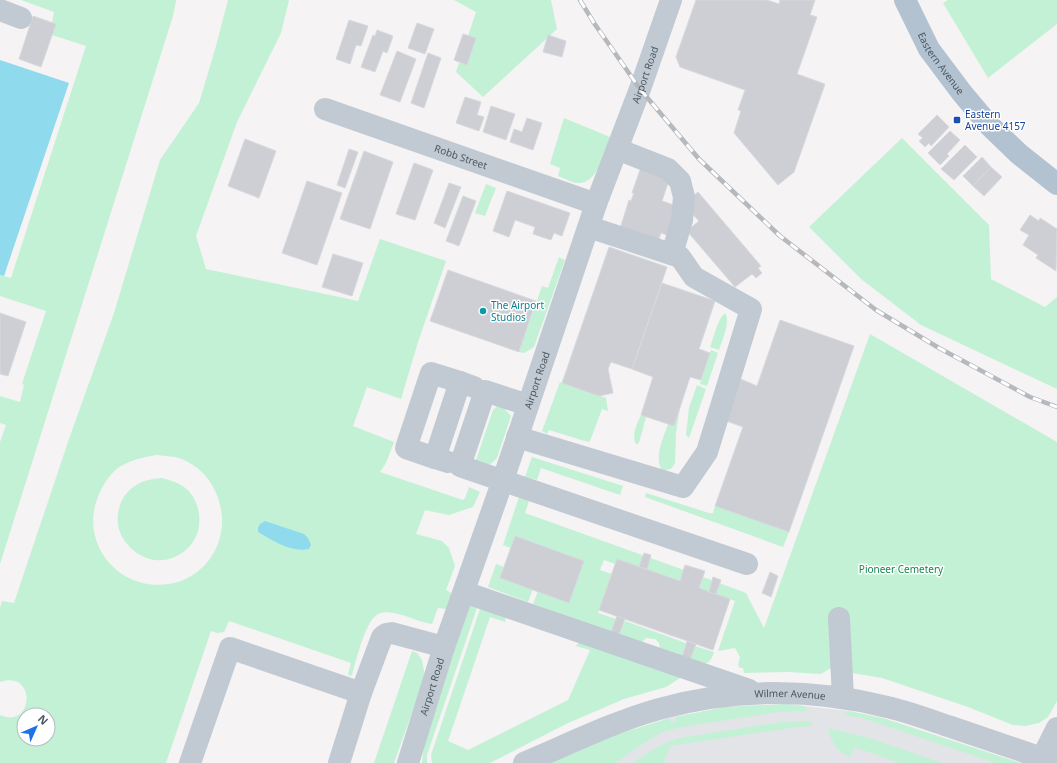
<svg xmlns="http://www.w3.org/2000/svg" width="1057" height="763" viewBox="0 0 1057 763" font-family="'Noto Sans',sans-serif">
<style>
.airport{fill:#e2e4e7}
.green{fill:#c3f1d5;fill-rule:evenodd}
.water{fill:#90daee}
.building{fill:#cdcfd5;stroke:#d7d9de}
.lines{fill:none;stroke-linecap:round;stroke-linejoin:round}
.minor{stroke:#c1cad2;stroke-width:22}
.major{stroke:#b3c2d1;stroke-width:22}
.rail-casing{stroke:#b5b8bd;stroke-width:4.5}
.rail{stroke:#fff;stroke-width:3;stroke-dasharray:9;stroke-linecap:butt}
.transit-dot{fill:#1a4fb4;stroke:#fff;stroke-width:1.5}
.culture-dot{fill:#0f9aa8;stroke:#fff;stroke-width:1.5}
.labels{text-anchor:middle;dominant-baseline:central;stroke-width:3;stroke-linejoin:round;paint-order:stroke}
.street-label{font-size:10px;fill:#4a5661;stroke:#fff}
.transit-label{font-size:10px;fill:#164399;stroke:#fff;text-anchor:start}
.culture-label{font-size:10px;fill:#0d838f;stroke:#fff;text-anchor:start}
.park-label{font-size:10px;fill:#17864f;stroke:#fff}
</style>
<rect width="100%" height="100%" fill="#f5f3f3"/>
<!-- airport -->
<path class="airport" d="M785 704 849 711 885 719 1020 763H552L616 735 670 718 725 707Z"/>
<!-- green -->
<g class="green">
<path d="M21 0H176V1L173 16 0 564V442L6 425 0 423V396L20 402 24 385 22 384 46 311 0 296V275L11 278 86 46 52 35 56 24 52 22 54 12Z"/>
<path d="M228 0H289L281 33 237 122 196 236 206 269 358 301 380 239 446 261 418 342 401 399 367 387 353 426 394 442 386 463 380 472 463 500 465 498 469 487 480 492 473 507 449 515 425 510 416 534 442 541 449 548 455 566 446 590 453 594 447 609 438 608 432 624C418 622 407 615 393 613 389 612 382 612 378 614 365 621 356 661 352 675L350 676 348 674 351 663 229 621 224 632 217 633 211 631 166 763H0V715C34 730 37 669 0 682V608L2 601 14 603 69 439 114 313 160 160 199 103 216 46ZM157 455C163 456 169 456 175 457 211 466 230 507 219 541 213 560 197 576 178 582 121 598 74 542 101 490 106 480 113 470 123 465 134 459 145 457 157 455ZM24 715H48V739H24Z"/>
<path d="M454 0H551L557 29 483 97 456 72 476 12Z"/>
<path d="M948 0H1057V24L988 78 943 3Z"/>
<path d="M564 118 610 137C605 151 598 184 578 183 572 183 564 178 558 176L560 168 550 164Z"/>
<path d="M902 138 989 225 991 279 1045 307 1057 297V389L921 325 861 279 809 227Z"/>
<path d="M486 184 496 188 485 216 475 213Z"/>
<path d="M559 257 565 260 534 347 524 353 519 352 542 286 548 288Z"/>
<path d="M725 313C731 321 722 341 719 350L710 347C714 337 717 320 725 313Z"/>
<path d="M870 334 1057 442V701L1048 717 1039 723 1025 726 1013 725 968 707 882 678 829 669 821 674 789 672 744 673 743 668H740L738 665 740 657 735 648 718 651 735 601 699 588 703 577 746 593 764 628Z"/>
<path d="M711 350 718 353 707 386 700 384Z"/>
<path d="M560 382 606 398 608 411 602 409 590 441 588 442 549 430 547 434 542 431Z"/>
<path d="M697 385 706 389 689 438 686 435 689 408Z"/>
<path d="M497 406H502L511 416 497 458 492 463 482 467 476 460 493 410Z"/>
<path d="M680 407 676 433 675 463 671 469 662 471C654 456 663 439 668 424L674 426Z"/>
<path d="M641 415 646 417C644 424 641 439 638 444H636C631 435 637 424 641 415Z"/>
<path d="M532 457 623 486 620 495 541 468 537 480 525 477Z"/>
<path d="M161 478C170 480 177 482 184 487 202 500 205 531 189 547 168 568 140 563 124 540 112 523 118 496 135 486 143 480 152 479 161 478Z"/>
<path d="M646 493 709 513H713L715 506 789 532 783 547 645 497Z"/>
<path d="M519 497 529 501 525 513 684 570 680 581 617 559 615 564 604 560 600 570 612 574 598 613 616 619 611 632 533 604 538 591 569 603 584 561 515 536 511 548 503 545Z"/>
<path d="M496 564 504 567 533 589 528 602 488 587Z"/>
<path d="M479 602 427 755V763H422L425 736 469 604Z"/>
<path d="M482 603 506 614 505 622 490 617 448 741 468 750 568 700 590 650 576 646 581 639 679 673 680 678 666 687 624 699 568 723 490 763H432L431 755Z"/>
<path d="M625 621 686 643 682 657 660 650 659 643 655 639 646 638 641 643 619 635Z"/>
<path d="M695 646 714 652C709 668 703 664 690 660Z"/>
<path d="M412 651 417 653 422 660 425 676 394 763H374Z"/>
<path d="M785 704 804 706 807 711 779 712 681 727 662 732 641 745 615 763H552L580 749 616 735 670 718 671 723 676 722 675 717 725 707Z"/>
<path d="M849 711 886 719 1020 763H996L877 723 862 718 844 715Z"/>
<path d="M812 721 811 726 796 727 670 746 664 763H633C648 752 662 743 680 738L782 722Z"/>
<path d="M828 728 869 738 942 763H900L854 747 850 757C838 752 830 741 828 728Z"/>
</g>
<!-- water -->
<g class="water">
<path d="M0 60 69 83 4 276 0 275Z"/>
<path d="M265 521 304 534 308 538 311 545 309 549C292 553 273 541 258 532V528L260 524Z"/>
</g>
<!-- building -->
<g class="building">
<path d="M696 0H767L779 4 780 0H815L810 15 817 17 797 74 825 84 794 172 778 185 734 133 741 111 738 110 745 90 680 67 676 57Z"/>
<path d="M33 16 56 24 41 67 19 59Z"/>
<path d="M349 20 368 26 361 46 356 45 350 64 336 59Z"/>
<path d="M417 23 434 29 425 54 408 48Z"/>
<path d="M377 30 393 36 387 53 383 51 375 72 361 67 373 35 375 36Z"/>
<path d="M463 34 476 38 467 65 454 60Z"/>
<path d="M548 35 566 41 562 57 543 52Z"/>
<path d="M397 51 416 59 400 102 380 95Z"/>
<path d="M428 53 441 58 424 108 411 103Z"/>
<path d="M465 97 481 102 477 115 484 117 479 131 456 123Z"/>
<path d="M491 106 515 114 506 140 483 132Z"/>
<path d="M937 115 949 127 931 146 929 143 925 147 919 141 923 138 918 134Z"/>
<path d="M527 118 542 123 533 150 510 142 514 129 522 132Z"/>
<path d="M950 131 960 140 947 154 949 156 940 165 928 153Z"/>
<path d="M245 139 276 151 259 198 228 186Z"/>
<path d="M965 145 977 157 954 180 941 169Z"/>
<path d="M349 149 358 152 345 188 337 185Z"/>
<path d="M364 151 393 162 370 229 340 219Z"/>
<path d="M982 157 991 167 973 186 963 176Z"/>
<path d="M414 163 433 170 415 220 396 214Z"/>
<path d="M641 167 670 177 662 201 677 206 667 235 661 233 657 245 619 232 629 200 631 201 634 193H632Z"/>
<path d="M991 167 1002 177 984 196 973 186Z"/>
<path d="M307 181 342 193 317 265 282 253Z"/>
<path d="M449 183 461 187 445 228 434 223Z"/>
<path d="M507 191 570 213 562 236 554 233 551 240 533 234 535 227 515 220 509 237 493 231Z"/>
<path d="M698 192 761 266 758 268 762 273 756 278 752 274 735 287 687 231 699 221 687 208 691 198Z"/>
<path d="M463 196 476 201 459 246 446 241Z"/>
<path d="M1030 215 1039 221 1040 218 1057 229 1056 271 1036 258 1038 255 1023 245 1029 235 1020 230Z"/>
<path d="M609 247 667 267 632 369 611 362 608 369 613 393 599 396 562 383Z"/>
<path d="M333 254 363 263 352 296 322 287Z"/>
<path d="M448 270 536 301 519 352 430 321Z"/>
<path d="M662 283 715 301 699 349 710 353 701 380 690 377 674 426 641 415 653 377 632 369Z"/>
<path d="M0 313 26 322 8 376 0 374Z"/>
<path d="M780 320 854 346 789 532 715 506 743 427 721 419 736 377 757 386Z"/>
<path d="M515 536 584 561 569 603 500 578Z"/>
<path d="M644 553 651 555 647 569 639 567Z"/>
<path d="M617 559 680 581 685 565 705 571 699 588 730 599 713 650 599 610Z"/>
<path d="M770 572 778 576 771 597 762 593Z"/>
<path d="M713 577 721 580 716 594 709 592Z"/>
<path d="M617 616 625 619 619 635 611 632Z"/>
<path d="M687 641 696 644 690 660 682 657Z"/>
</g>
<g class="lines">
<!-- minor -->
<g class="minor">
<path d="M0 10 21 18"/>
<path id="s1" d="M325 109 596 204"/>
<path d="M617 149 668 169 680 181 684 197 682 220 672 254"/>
<path d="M528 405 485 391 460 466 747 564"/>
<path d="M517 437 683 487 707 452 751 309 694 277 680 257 589 227"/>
<path d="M435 458 406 448 431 373 460 382"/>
<path d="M448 462 435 458 460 382 474 387"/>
<path d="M464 592 749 690"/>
<path d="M839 618 843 698"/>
<path d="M1042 758 1057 728"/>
<path d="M190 763 230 648 361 693"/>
<path d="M339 763 361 693 382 637 386 634 392 633 444 647"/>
<path id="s2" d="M408 763 444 647 503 480 596 204 640 89 671 0"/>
<path id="s3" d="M524 763C569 744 613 722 659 709 733 688 813 688 887 707 909 712 930 720 951 727 986 739 1021 751 1057 763"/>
</g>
<!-- major -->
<path class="major" id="s4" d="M905 0 929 49 962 93 989 125 1019 154 1057 184"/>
<!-- rail casing -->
<g class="rail-casing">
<path id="rail" d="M580 0 594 23 640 89 699 159 780 236 876 310 939 348 1030 397 1057 407"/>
</g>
<!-- rail -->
<use href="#rail" class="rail"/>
</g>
<!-- markers -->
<rect class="transit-dot" x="953" y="116" width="8" height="8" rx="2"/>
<circle class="culture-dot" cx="483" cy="311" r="4"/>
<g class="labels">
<!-- street labels -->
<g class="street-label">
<text stroke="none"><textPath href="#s4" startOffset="73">Eastern Avenue</textPath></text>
<text stroke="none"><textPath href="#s2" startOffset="728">Airport Road</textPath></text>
<text stroke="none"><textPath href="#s1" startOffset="144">Robb Street</textPath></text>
<text stroke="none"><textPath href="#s2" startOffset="404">Airport Road</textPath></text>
<text stroke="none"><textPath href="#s2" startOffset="80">Airport Road</textPath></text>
<text stroke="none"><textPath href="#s3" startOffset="278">Wilmer Avenue</textPath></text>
</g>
<!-- transit labels -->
<g class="transit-label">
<text x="965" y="114">Eastern<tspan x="965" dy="12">Avenue 4157</tspan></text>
</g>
<!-- culture labels -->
<g class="culture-label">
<text x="491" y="305">The Airport<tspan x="491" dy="12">Studios</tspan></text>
</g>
<!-- park labels -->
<g class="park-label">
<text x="901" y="569">Pioneer Cemetery</text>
</g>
</g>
<!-- north arrow -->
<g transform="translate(36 727) rotate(45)"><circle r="19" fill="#ffffff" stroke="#b7bbc0"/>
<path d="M0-3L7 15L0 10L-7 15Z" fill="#1a73e8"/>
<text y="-6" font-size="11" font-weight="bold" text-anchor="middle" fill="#4a5661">N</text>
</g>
</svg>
